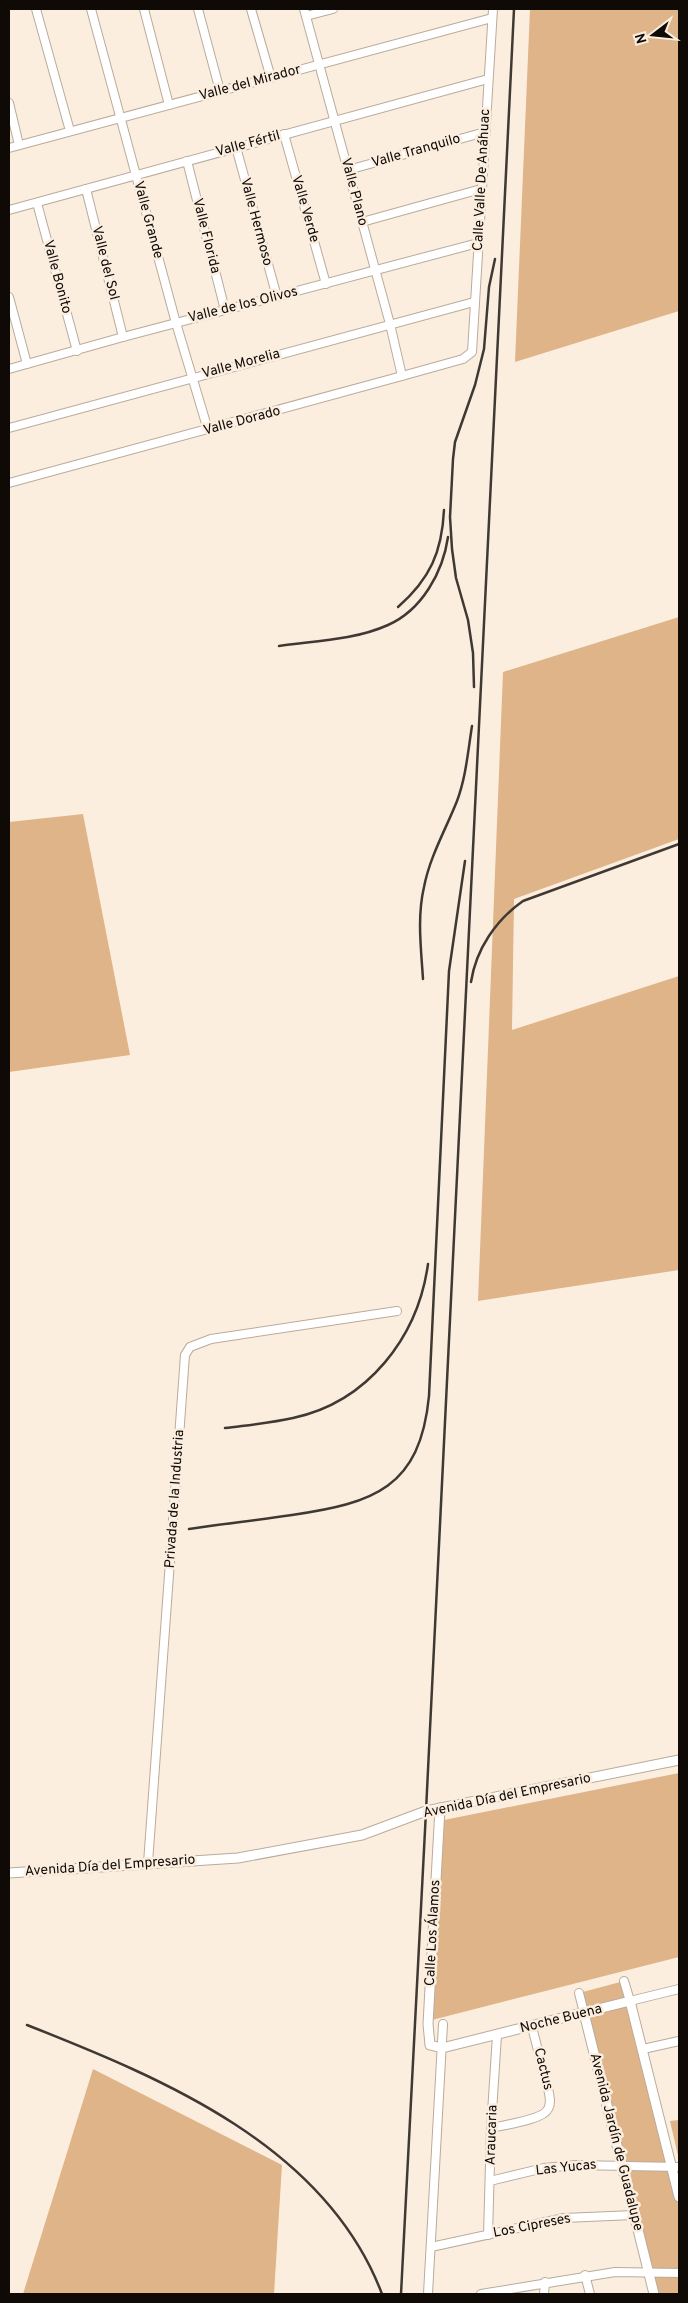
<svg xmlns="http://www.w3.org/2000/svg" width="688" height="2303" viewBox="0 0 688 2303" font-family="Overpass,sans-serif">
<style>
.green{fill:#dfb488}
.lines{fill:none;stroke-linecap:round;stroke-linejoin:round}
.minor-casing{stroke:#b9ab9d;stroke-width:10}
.tertiary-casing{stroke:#b9ab9d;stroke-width:11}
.minor{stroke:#fff;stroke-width:8}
.tertiary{stroke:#fff;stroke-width:9}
.rail{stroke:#403933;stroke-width:2.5}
.labels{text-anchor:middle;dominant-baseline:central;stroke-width:5;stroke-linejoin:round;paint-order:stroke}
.street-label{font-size:14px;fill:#0f0a06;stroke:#fceedf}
</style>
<rect width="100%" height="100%" fill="#fceedf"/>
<!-- green -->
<g class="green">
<path d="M530 9H679V311L515 362Z"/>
<path d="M679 617V839L514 899 512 1030 679 976V1270L478 1301 503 672Z"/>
<path d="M83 814 130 1055 9 1072V822Z"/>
<path d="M679 1773V1957L432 2020 444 1820Z"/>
<path d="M624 1981 679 2198V2294H654L579 1993Z"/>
<path d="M93 2069 282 2165 274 2294H23Z"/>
<path d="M679 2120V2160L670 2121Z"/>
</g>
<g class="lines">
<!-- minor casing -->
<g class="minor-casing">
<g id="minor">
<path d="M36 9 70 131"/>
<path d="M91 9 176 323 208 430"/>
<path d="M144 9 169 105"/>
<path d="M198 9 220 91"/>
<path d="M251 9 271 78"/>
<path d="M304 9 390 324 402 376"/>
<path d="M306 16 333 9"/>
<path d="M9 103 19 145"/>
<path d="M284 134 326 284"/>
<path d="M236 147 277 297"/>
<path d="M9 148 492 18"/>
<path d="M187 161 225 310"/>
<path d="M348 170 485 132"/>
<path d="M86 189 123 337"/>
<path d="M37 203 77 351"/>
<path d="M9 210 488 79"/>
<path d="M362 222 481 189"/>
<path d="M9 297 27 364"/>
<path d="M9 369 123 337 478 243"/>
<path d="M9 428 474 302"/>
<path d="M9 483 402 376 463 359 472 352 493 9"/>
<path d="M148 1863 185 1355 190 1347 211 1339 397 1311"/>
<path d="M624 1981 630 2001 679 1989"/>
<path d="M579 1993 584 2013"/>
<path d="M643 2049 679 2041"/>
<path d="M491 2128C503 2125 543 2120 548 2109 551 2104 550 2099 549 2093L532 2027"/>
<path d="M490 2181 544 2168 576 2165 679 2167"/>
<path d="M488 2235 491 2128 497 2035"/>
<path d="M431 2247 564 2218 634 2215"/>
<path d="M585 2275 590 2294"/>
<path d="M428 2294 443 2024"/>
<path d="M481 2294 615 2272 679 2273"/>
<path d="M544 2294 545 2282"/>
</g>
</g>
<!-- tertiary casing -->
<g class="tertiary-casing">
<g id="tertiary">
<path d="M440 1808 428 2024 430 2045 442 2048 630 2001 679 2197"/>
<path d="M9 1873 238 1858 362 1835 426 1811 679 1760"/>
<path d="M584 2013 654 2294"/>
</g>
</g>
<!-- minor -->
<use href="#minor" class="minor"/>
<!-- tertiary -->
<use href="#tertiary" class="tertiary"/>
<!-- rail -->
<g class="rail">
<path d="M398 607C430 579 442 552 444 510"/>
<path d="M279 646C314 641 355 640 388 625 422 610 443 572 448 537"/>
<path d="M474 687 473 653 468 620 456 578 452 549 450 517 453 459 455 442 475 385 484 349 489 287 495 259"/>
<path d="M423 979C421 948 417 917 424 887 430 856 446 829 457 801 466 777 468 751 472 726"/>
<path d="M471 982C476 949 496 920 523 901L679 844"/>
<path d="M225 1428C248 1425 271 1423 293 1418 368 1402 418 1337 428 1264"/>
<path d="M189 1529C223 1524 258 1520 292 1515 374 1503 420 1488 429 1396L449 971 465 861"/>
<path d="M27 2025C164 2079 326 2146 382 2294"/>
<path d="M401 2294 426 1811 514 9"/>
</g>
</g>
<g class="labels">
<!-- street labels -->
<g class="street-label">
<text transform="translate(250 83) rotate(-15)">Valle del Mirador</text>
<text transform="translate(248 144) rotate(-15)">Valle Fértil</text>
<text transform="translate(416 151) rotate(-16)">Valle Tranquilo</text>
<text transform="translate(482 180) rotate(-87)">Calle Valle De Anáhuac</text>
<text transform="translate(354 192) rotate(75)">Valle Plano</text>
<text transform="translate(305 209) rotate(74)">Valle Verde</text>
<text transform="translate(148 220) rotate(75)">Valle Grande</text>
<text transform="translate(256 222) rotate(75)">Valle Hermoso</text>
<text transform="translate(206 236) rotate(76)">Valle Florida</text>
<text transform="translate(105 263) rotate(76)">Valle del Sol</text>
<text transform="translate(57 277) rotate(75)">Valle Bonito</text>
<text transform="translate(243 305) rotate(-14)">Valle de los Olivos</text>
<text transform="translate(241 364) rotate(-15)">Valle Morelia</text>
<text transform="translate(242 421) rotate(-15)">Valle Dorado</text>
<text transform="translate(175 1499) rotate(-86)">Privada de la Industria</text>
<text transform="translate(507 1796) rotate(-12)">Avenida Día del Empresario</text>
<text transform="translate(110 1866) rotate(-4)">Avenida Día del Empresario</text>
<text transform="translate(433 1933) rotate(-87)">Calle Los Álamos</text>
<text transform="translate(561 2019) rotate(-14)">Noche Buena</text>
<text transform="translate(543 2069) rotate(76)">Cactus</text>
<text transform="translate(492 2135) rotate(-88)">Araucaria</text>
<text transform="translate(616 2142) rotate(76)">Avenida Jardín de Guadalupe</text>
<text transform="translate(566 2168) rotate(-6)">Las Yucas</text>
<text transform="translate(532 2226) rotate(-11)">Los Cipreses</text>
</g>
</g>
<!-- border -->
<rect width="688" height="2303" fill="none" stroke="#0f0a06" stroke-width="20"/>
<!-- north arrow -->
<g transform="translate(653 35) rotate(254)" stroke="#fceedf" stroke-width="4" paint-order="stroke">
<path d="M0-4L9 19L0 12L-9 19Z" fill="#0f0a06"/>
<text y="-8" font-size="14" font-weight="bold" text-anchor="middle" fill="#0f0a06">N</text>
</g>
</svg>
